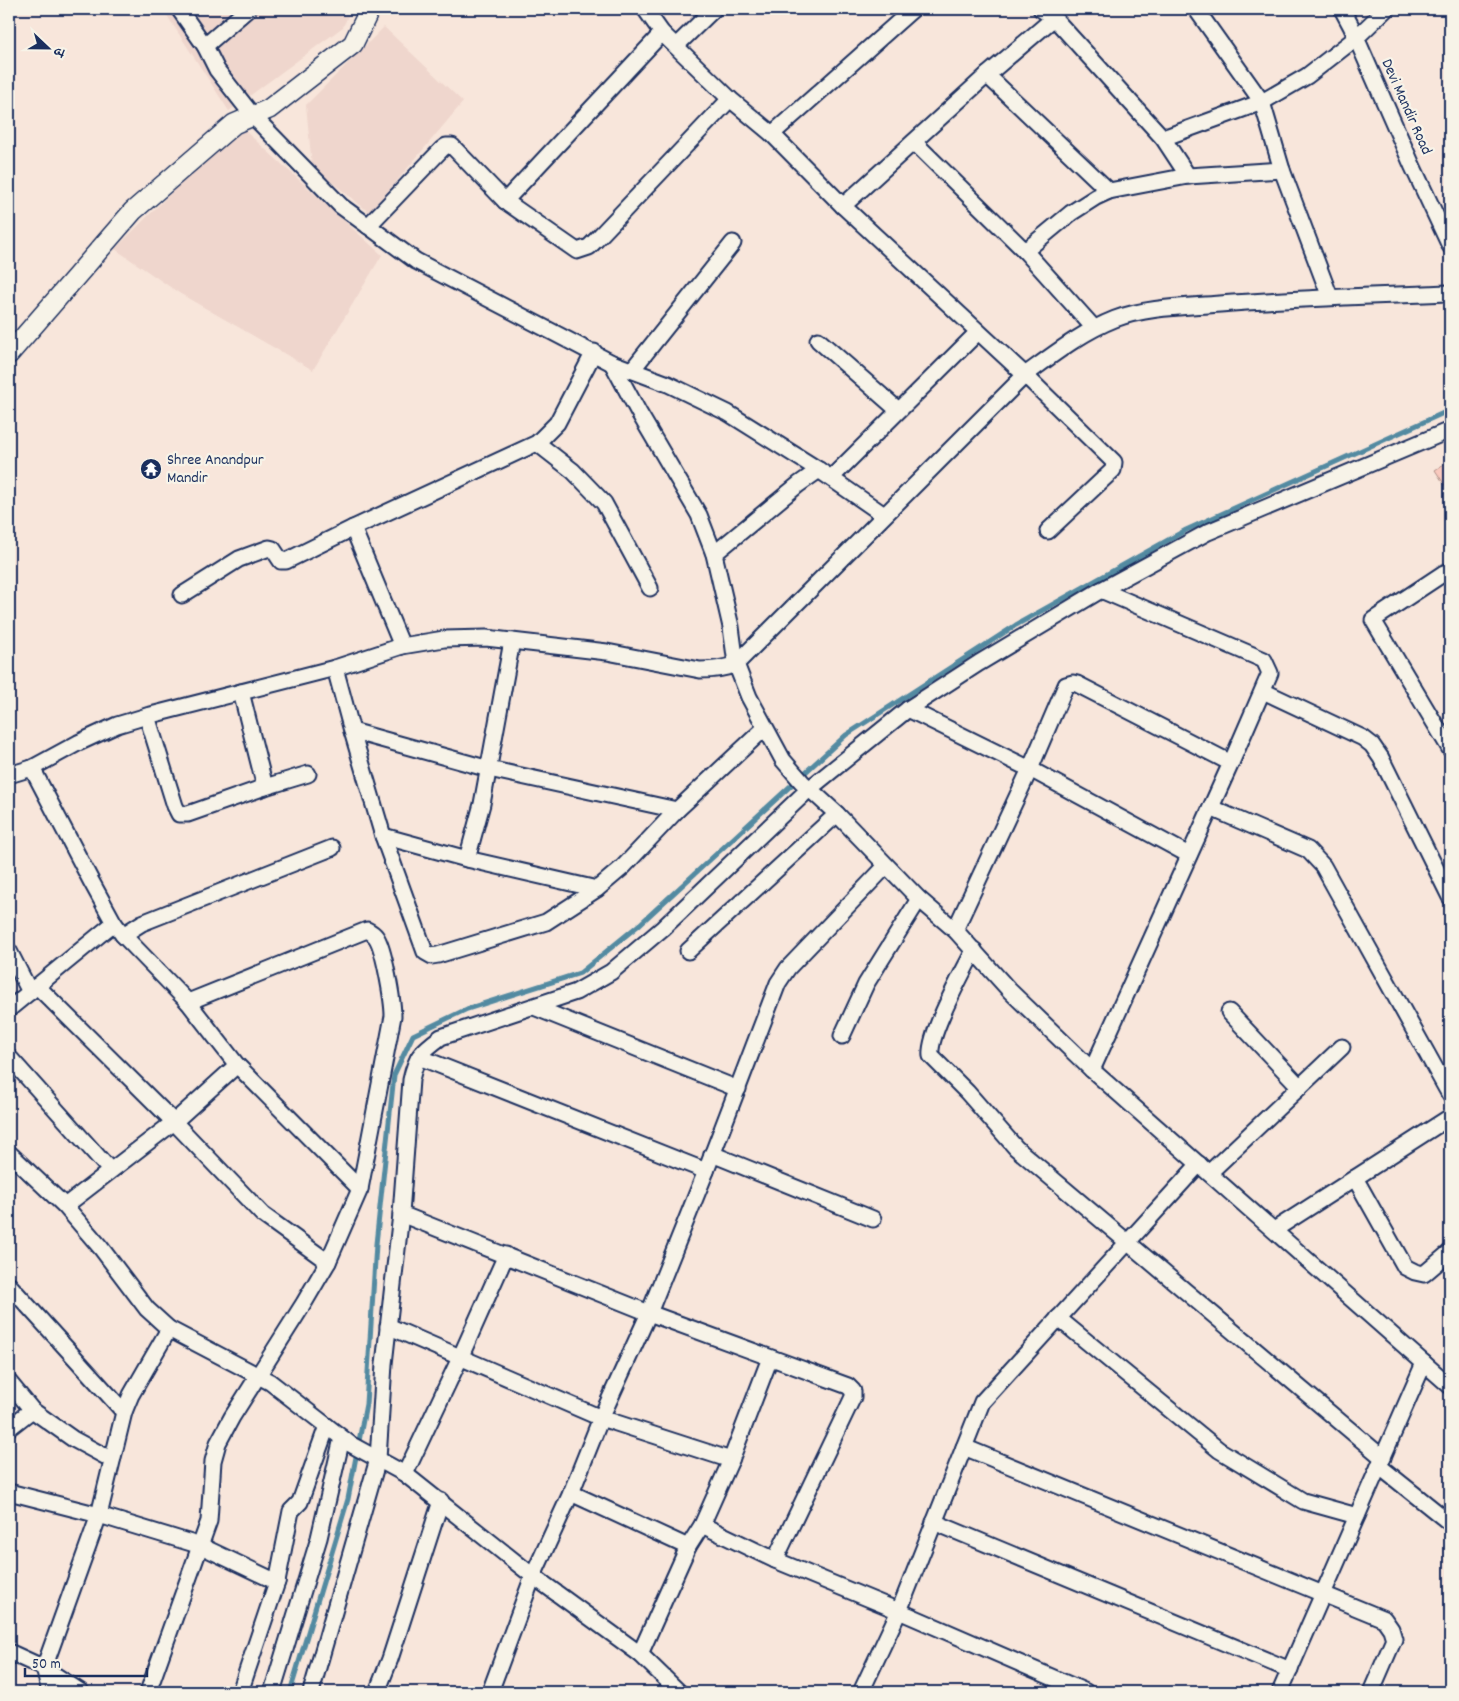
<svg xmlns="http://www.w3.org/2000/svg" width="1459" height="1701" viewBox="0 0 1459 1701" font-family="Dekko,'Playpen Sans Deva',sans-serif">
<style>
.built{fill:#efd6cd}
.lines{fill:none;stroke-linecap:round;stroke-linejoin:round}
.stream{stroke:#528aa1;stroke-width:5}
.building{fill:#f9c9be;stroke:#ae8d85}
.minor-casing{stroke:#1b2f5e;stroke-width:19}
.tertiary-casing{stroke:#1b2f5e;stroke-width:22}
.minor{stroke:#f7f3e8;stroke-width:15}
.tertiary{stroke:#f7f3e8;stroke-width:19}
.labels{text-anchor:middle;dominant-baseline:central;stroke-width:4.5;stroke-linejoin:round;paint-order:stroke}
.street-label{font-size:16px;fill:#1b2f5e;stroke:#f7f3e8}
.poi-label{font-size:16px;fill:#1b2f5e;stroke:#f7f3e8;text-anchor:start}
</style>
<rect width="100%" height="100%" fill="#f8e6db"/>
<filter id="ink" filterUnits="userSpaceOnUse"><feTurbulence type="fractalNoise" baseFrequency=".02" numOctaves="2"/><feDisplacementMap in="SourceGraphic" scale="10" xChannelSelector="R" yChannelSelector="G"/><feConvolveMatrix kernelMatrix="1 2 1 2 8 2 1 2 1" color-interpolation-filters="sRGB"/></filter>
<g filter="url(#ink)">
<!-- built -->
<g class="built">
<path d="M156 9H351L343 27 229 111 166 14Z"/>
<path d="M384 27 463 102 370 213 312 166 306 105Z"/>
<path d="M244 130 382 255 313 370 179 293 115 249 189 175Z"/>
</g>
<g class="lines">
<!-- stream -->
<path class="stream" d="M290 1692 348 1499 366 1404 376 1244 394 1075 413 1035 467 1009 580 973 640 924 846 735 1016 625 1186 530 1450 410"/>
</g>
<!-- building -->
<path class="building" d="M1450 460V493L1435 470Z"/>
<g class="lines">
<!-- minor casing -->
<g class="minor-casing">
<g id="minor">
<path d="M179 9 205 46 217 70 253 116 341 206 416 261 612 363 668 384 728 413 819 470 884 515"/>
<path d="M645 9 662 33 730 99 772 134 843 206 1025 375 1114 462 1113 470 1048 531"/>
<path d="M1041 9 1054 18 1163 138 1188 176"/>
<path d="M1196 9 1262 102 1282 170 1330 297"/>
<path d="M1342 9 1351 26 1412 165 1450 246"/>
<path d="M205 46 248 9"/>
<path d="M676 46 714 9"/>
<path d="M987 75 1109 191"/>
<path d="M772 134 913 9"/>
<path d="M1163 138 1262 102 1307 76 1356 38 1386 9"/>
<path d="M914 142 1025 251 1094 328"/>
<path d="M505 201 662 33"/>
<path d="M843 206 987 75 1054 18"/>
<path d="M368 226 442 149 446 146H452L505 201 577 251 589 247 596 240 730 99"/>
<path d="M1025 251 1071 213 1096 197 1109 191 1188 176 1282 170"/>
<path d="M818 340 898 410"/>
<path d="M612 363 639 413 699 515 714 554 731 627 736 664 749 697 783 760 802 782 837 814 919 899 955 930 1010 991 1092 1070 1450 1386"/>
<path d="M632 370 733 243"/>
<path d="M537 443 573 471 604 503 650 588"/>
<path d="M831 478 978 332"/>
<path d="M353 528 402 646"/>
<path d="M714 554 799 484 819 470"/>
<path d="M1450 571 1444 573 1373 620 1450 749"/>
<path d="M182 595 239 559 269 548 273 549 281 561H286L353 528 537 443 557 423 594 352"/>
<path d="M335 668 352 731 383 836 425 952 432 956 438 955 546 922 597 889 623 867 677 810 765 728"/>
<path d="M1263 691 1363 738 1372 745 1381 758 1450 897"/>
<path d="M241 692 265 787 308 774"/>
<path d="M908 709 1030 769 1189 855"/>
<path d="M147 716 175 806 179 814H188L265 787"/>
<path d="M352 731 489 769 677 810"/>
<path d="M32 768 91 881 114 923 123 935 188 1002 237 1065 360 1189"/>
<path d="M9 775 32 768 78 743 117 725 147 716 335 668 402 646 444 639 486 638 607 652 700 670C713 670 724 669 736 664L1025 375C1054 354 1082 332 1115 319 1147 307 1185 307 1220 304 1296 298 1373 296 1450 293"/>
<path d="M1211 808 1308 850 1323 866 1450 1095"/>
<path d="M383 836 467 859 597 889"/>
<path d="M467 859 482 804 512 641"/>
<path d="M955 930 1030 769 1066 685 1073 683 1077 684 1231 763"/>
<path d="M123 935 142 923 332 848"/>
<path d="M974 950C963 973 928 1034 931 1056L967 1092 1016 1148 1383 1458"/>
<path d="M9 951 30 992"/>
<path d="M688 951 837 814"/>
<path d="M37 986 174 1122 263 1215 328 1262"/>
<path d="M534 1007 738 1089"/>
<path d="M9 1009 114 923"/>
<path d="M1229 1012 1300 1087"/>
<path d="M842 1036 866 984 919 899"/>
<path d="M9 1057 110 1170"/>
<path d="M419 1057 706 1171"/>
<path d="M1092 1070 1231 763 1270 673 1264 660 1101 590"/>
<path d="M9 1153 65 1206 101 1248 147 1309 169 1329 270 1382 350 1444 405 1474 533 1576 640 1654 679 1692"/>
<path d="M712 1154 873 1219"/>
<path d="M1209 1173 1342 1047"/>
<path d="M1355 1178 1405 1267 1415 1272 1424 1274 1450 1252"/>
<path d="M65 1206 174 1122 237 1065"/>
<path d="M401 1214 649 1313 848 1386 853 1391V1397L775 1560"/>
<path d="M1274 1230 1450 1117"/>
<path d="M9 1285 124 1412"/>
<path d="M1058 1318 1219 1450 1303 1501 1357 1516"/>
<path d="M388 1326 601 1418 731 1460"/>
<path d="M9 1382 32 1410 73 1439 112 1460"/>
<path d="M9 1428 32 1410"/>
<path d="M964 1447 1384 1619 1391 1629 1394 1639 1371 1692"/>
<path d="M1379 1466 1450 1523"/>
<path d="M405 1474 460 1358 506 1255"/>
<path d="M9 1492 99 1515 201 1546 277 1582"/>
<path d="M571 1493 688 1547"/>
<path d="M934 1522 1290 1670"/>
<path d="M702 1525 775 1560 899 1611 1086 1692"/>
<path d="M9 1652 44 1668 81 1692"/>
<path d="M640 1654 688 1547 702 1525 731 1460 770 1358"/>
<path d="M50 1692 44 1668 99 1515 124 1412 131 1395 169 1329"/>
<path d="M148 1692 209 1521 213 1461 218 1443 232 1417 304 1303 328 1262 360 1189 393 1016C393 1002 384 948 376 937 374 934 371 932 367 930L188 1002"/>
<path d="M240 1692 277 1582 291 1511 300 1502 327 1426"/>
<path d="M272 1692 319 1538 342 1438"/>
<path d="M311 1692 378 1459 384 1364 401 1214 411 1080C416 1056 422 1051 441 1037L576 992 611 972 663 928 809 789 908 709 979 663 1101 590 1208 532 1450 430"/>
<path d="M377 1692 390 1659 441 1501"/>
<path d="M490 1692 533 1576 571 1493 601 1418 649 1313 706 1171 778 983 788 968 886 866"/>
<path d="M861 1692 899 1611 982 1402 1199 1164"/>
<path d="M1280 1692 1424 1363"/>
</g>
</g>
<!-- tertiary casing -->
<g class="tertiary-casing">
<path id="tertiary" d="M9 354 133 211 234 124 269 109 353 44 370 9"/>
</g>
<!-- minor -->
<use href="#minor" class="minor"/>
<!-- tertiary -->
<use href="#tertiary" class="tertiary"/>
</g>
</g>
<!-- icons -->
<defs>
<g id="temple-disc" transform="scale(1.125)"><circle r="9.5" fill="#1b2f5e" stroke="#f7f3e8"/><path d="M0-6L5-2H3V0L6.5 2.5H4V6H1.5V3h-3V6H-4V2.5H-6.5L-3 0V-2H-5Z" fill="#fff"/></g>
</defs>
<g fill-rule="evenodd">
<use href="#temple-disc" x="151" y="469"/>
</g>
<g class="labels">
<!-- street labels -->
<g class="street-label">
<text transform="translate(1406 107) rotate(66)">Devi Mandir Road</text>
</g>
<!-- poi labels -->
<g class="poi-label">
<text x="167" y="460">Shree Anandpur<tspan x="167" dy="18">Mandir</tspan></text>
</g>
</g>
<!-- margin -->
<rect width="1459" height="1701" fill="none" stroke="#f7f3e8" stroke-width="30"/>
<rect x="15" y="15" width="1429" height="1671" fill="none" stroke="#1b2f5e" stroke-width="2" filter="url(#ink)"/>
<!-- north arrow -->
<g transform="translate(48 48) rotate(112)" stroke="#f7f3e8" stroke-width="4" paint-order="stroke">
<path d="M0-4L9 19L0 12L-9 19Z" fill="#1b2f5e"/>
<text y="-8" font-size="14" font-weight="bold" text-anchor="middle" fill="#1b2f5e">उ</text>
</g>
<!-- scale -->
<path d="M25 1668v8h122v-8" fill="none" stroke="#1b2f5e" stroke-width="2.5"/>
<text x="32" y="1668" font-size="15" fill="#1b2f5e" stroke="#f7f3e8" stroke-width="4" paint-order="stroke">50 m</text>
</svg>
